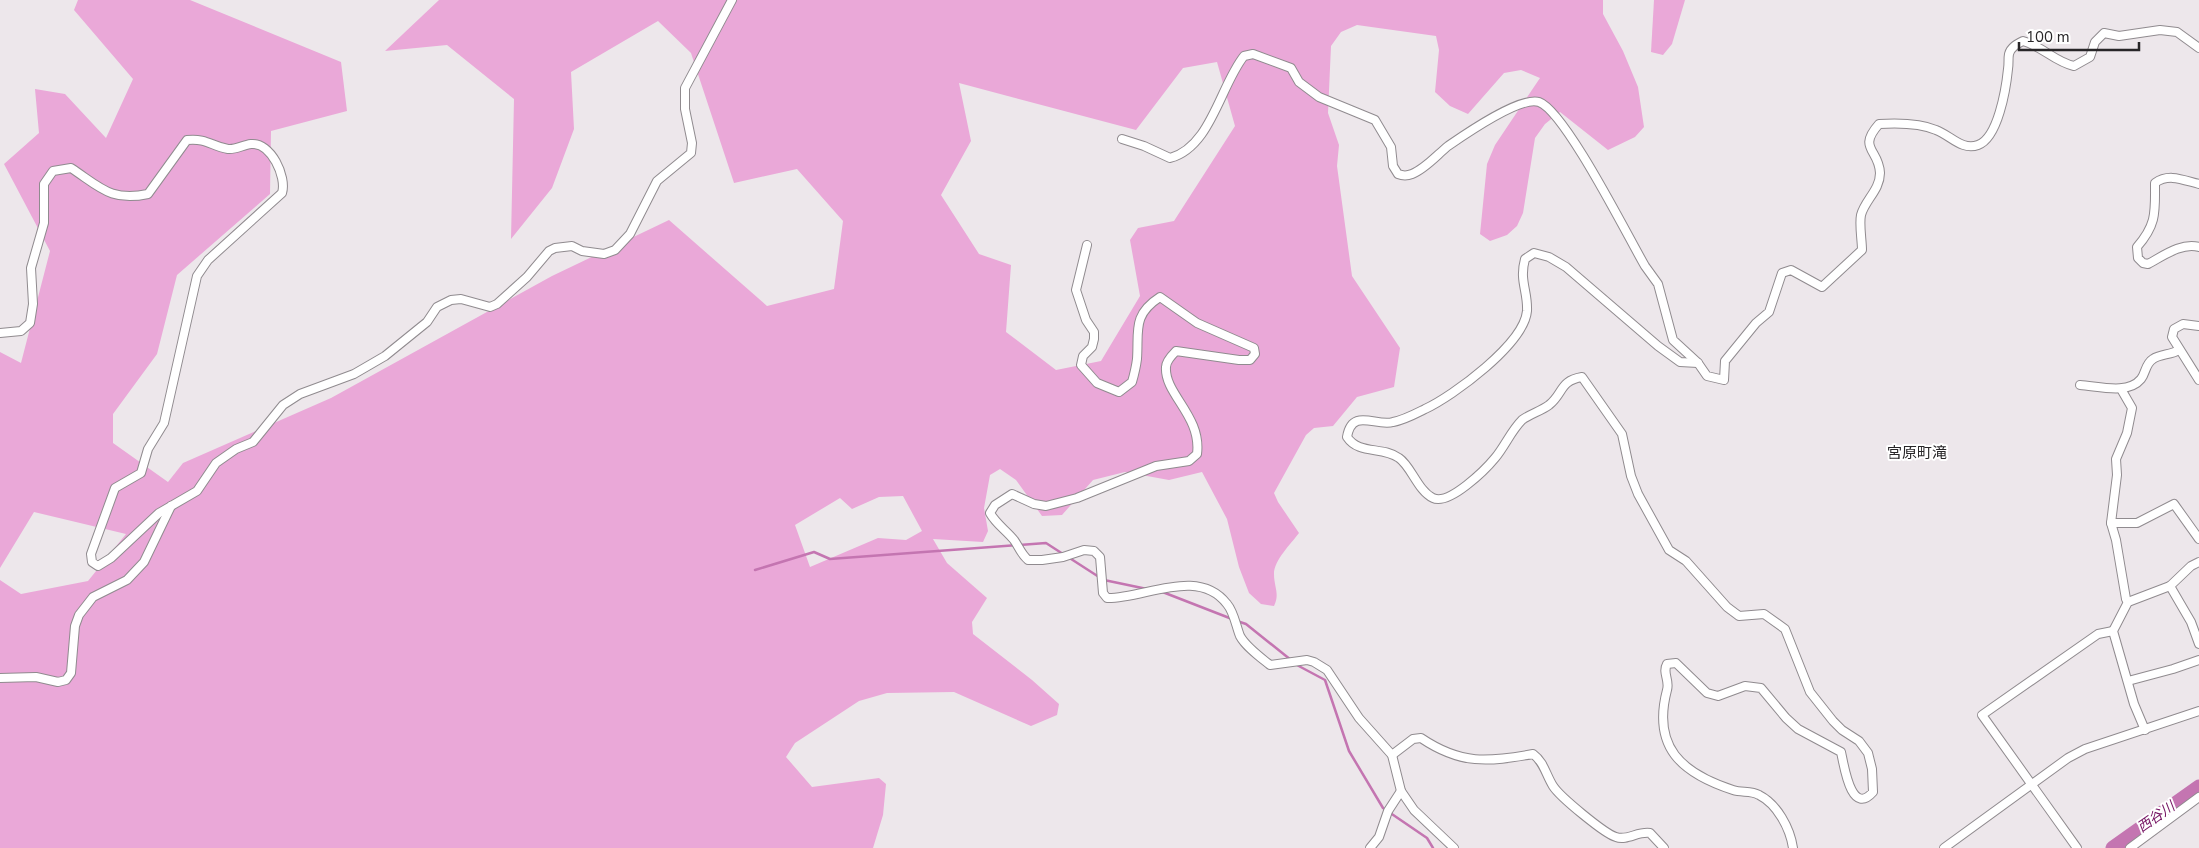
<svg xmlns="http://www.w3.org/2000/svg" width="2199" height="848" viewBox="0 0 2199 848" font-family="'Nunito Sans','Noto Sans JP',sans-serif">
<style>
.green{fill:#eaa8d8;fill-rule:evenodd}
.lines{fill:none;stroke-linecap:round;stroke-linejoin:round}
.stream{stroke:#c475b1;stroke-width:2.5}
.river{stroke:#c475b1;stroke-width:15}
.street-casing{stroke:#908b8f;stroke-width:10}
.street{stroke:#fff;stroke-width:8}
.labels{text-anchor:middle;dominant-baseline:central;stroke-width:4;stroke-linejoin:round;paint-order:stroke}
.water-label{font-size:14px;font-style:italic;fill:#751463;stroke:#fff}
.quarter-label{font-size:15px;fill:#282628;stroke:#fff}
</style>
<rect width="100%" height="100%" fill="#ede7eb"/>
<!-- green -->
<g class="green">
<path d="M78 0H190L341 62 347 111 271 131 270 194 177 275 157 354 113 414V443L168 482 183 463 331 398 552 276 669 220 767 306 834 289 843 221 797 169 734 183 691 53 658 21 571 72 574 129 552 188 511 239 514 99 447 45 385 51 439 0H1603V14L1623 51 1638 87 1644 127 1635 137 1608 150 1560 112 1545 124 1535 138 1523 213 1517 226 1507 235 1490 241 1480 234 1487 164 1495 145 1540 78 1521 70 1504 73 1468 114 1450 106 1435 92 1439 50 1436 36 1357 25 1341 32 1331 46 1328 113 1339 145 1337 166 1352 276 1400 348 1394 387 1357 397 1333 426 1314 428 1306 435 1274 493 1278 502 1299 533C1291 544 1274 560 1274 574 1274 587 1280 594 1274 606L1261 604 1249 593 1239 567 1227 519 1202 472 1169 480 1125 472 1093 480 1062 515 1042 516 1016 480 1000 469 990 475 984 508 988 531 983 542 933 539 947 563 987 598 972 622 973 634 1032 680 1059 704 1057 715 1031 726 954 692 887 693 859 701 795 743 786 757 812 787 879 778 886 784 883 815 873 848H0V580L21 594 88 581 126 534 34 512 0 568V352L21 363 50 251 4 164 39 133 35 89 65 94 106 138 133 79 74 10ZM1217 62 1235 126 1174 221 1138 228 1130 240 1140 296 1101 361 1056 370 1006 332 1011 265 979 254 941 195 971 141 959 83 1136 130 1183 68ZM903 496 922 531 906 540 878 538 810 567 795 525 840 498 852 509 879 497Z"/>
<path d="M1654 0H1685L1672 44 1663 55 1651 52Z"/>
</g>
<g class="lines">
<!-- stream -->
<g class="stream">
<path d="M1068 557 1099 577"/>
<path d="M755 570 814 552 830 559 1046 543 1063 554"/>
<path d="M1104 580 1147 589"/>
<path d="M1160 591 1232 619"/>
<path d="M1237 621 1246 624 1291 660"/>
<path d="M1295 664 1325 680 1349 751 1383 808 1427 838 1433 848"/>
</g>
<!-- river -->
<path class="river" d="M2113 848 2199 787"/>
<!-- street casing -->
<g class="street-casing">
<g id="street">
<path d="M1122 139 1144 146 1170 158C1211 147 1220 86 1244 56L1253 54 1291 68 1299 82 1319 97 1375 120 1391 147 1393 166 1398 174C1403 176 1407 176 1412 174 1425 169 1437 155 1448 146 1464 135 1520 96 1539 102 1565 111 1628 237 1645 266L1658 284 1673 340 1698 363 1707 376 1724 380 1725 361 1756 323 1769 312 1782 273 1791 270 1822 287 1862 250C1862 240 1859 225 1861 215 1865 200 1880 190 1880 173 1879 149 1857 149 1879 124 1896 123 1920 123 1936 130 1950 135 1962 151 1978 145 1998 138 2006 89 2008 69 2009 64 2008 59 2009 54 2011 47 2017 44 2023 41 2042 46 2055 62 2074 66L2090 57 2095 42 2104 33 2119 36 2160 30 2177 32 2199 48"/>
<path d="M2199 184C2183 180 2169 173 2155 183 2155 212 2157 224 2137 247L2138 258 2143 263 2148 264C2163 256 2182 242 2199 247"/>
<path d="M1087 245 1076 290 1086 320 1094 332V339L1092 347 1083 356 1081 365 1097 383 1119 392 1132 382C1134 375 1136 367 1137 359 1139 331 1132 315 1160 297L1197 323 1254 348 1255 354 1250 360H1239L1176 351C1172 355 1166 361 1166 367 1164 394 1202 416 1197 454L1189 461 1156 466 1077 498 1046 506 1034 504 1012 494 995 505 990 513C996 524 1006 530 1014 540 1019 547 1021 554 1028 560H1042L1063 557 1084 550 1094 551 1100 557 1103 593 1107 598C1144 599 1198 566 1227 604 1234 612 1236 626 1240 636 1246 647 1260 657 1270 665L1307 660 1314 662 1327 670 1359 718 1392 755 1401 791 1414 810 1454 848"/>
<path d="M2199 326 2183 324 2174 329 2172 337 2199 380"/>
<path d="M0 333 21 331 30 323 33 304 31 268 44 223V184L53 171 71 168C100 187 111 202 148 194L187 140C207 138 211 146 228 149 235 150 243 145 251 144 271 142 287 177 282 193L208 260 197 276 164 423 148 449 141 473 115 488 91 554 92 562 98 566 111 558 159 513 197 491 216 463 236 449 253 442 283 405 300 394 354 374 385 356 427 322 437 307 451 300 461 299 490 307 497 304 527 277 549 251 555 248 572 246 582 251 604 254 615 250 630 234 657 181 691 153 692 143 685 109V88L732 0"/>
<path d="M1698 363 1680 362 1658 346 1566 267 1549 257 1534 253 1525 259C1519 281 1528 291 1527 311 1524 344 1453 396 1425 409 1415 414 1404 420 1393 422 1376 427 1352 407 1347 437 1359 455 1382 446 1399 458 1411 466 1418 491 1433 498 1449 506 1486 469 1495 458 1505 446 1511 431 1522 420 1530 414 1541 411 1549 405 1564 393 1559 381 1582 377L1622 434 1631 476 1638 494 1669 550 1686 561 1727 607 1739 616 1764 614 1785 629 1810 692 1833 721 1842 730 1859 741 1868 753 1872 769 1873 792C1851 817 1844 765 1841 752L1798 729 1786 718 1761 688 1745 686 1718 696 1707 693 1676 663 1667 664C1662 673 1670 680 1667 690 1652 747 1681 773 1733 790 1742 793 1751 790 1759 795 1777 804 1790 828 1793 848"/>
<path d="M2080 385C2098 386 2128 395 2141 379 2146 373 2145 364 2153 359 2160 354 2171 355 2179 350"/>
<path d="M2121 389 2132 408 2127 433 2116 459 2117 475 2111 523 2116 540 2126 599 2128 602"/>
<path d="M2111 523H2137L2174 504 2199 539"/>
<path d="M2199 562 2191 566 2170 586 2191 622 2199 644"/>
<path d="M0 678 36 677 58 682 66 680 71 673 75 626 79 615 93 597 127 580 144 562 171 506"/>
<path d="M2128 681 2173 669 2199 660"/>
<path d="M2145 730 2134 704 2113 631 2128 602 2170 586"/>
<path d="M1392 755 1413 739 1421 738C1461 765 1488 762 1533 754 1544 762 1546 775 1553 786 1560 797 1605 834 1616 837 1627 841 1638 831 1650 833L1664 848"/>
<path d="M1370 848 1379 837 1388 811 1401 791"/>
<path d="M1944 848 2068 758 2085 749 2199 711"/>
<path d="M2077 848 1982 715 2098 634 2113 631"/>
<path d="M2130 848 2199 797"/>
</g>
</g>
<!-- street -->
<use href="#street" class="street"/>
</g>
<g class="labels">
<!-- water labels -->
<g class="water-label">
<text transform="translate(2156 817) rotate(-35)">西谷川</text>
</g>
<!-- quarter labels -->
<g class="quarter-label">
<text x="1917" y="453">宮原町滝</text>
</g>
</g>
<!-- scale -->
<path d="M2019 42v8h120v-8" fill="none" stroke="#282628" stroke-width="2.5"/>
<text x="2026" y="42" font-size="15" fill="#282628" stroke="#ffffff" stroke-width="4" paint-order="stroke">100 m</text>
</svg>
